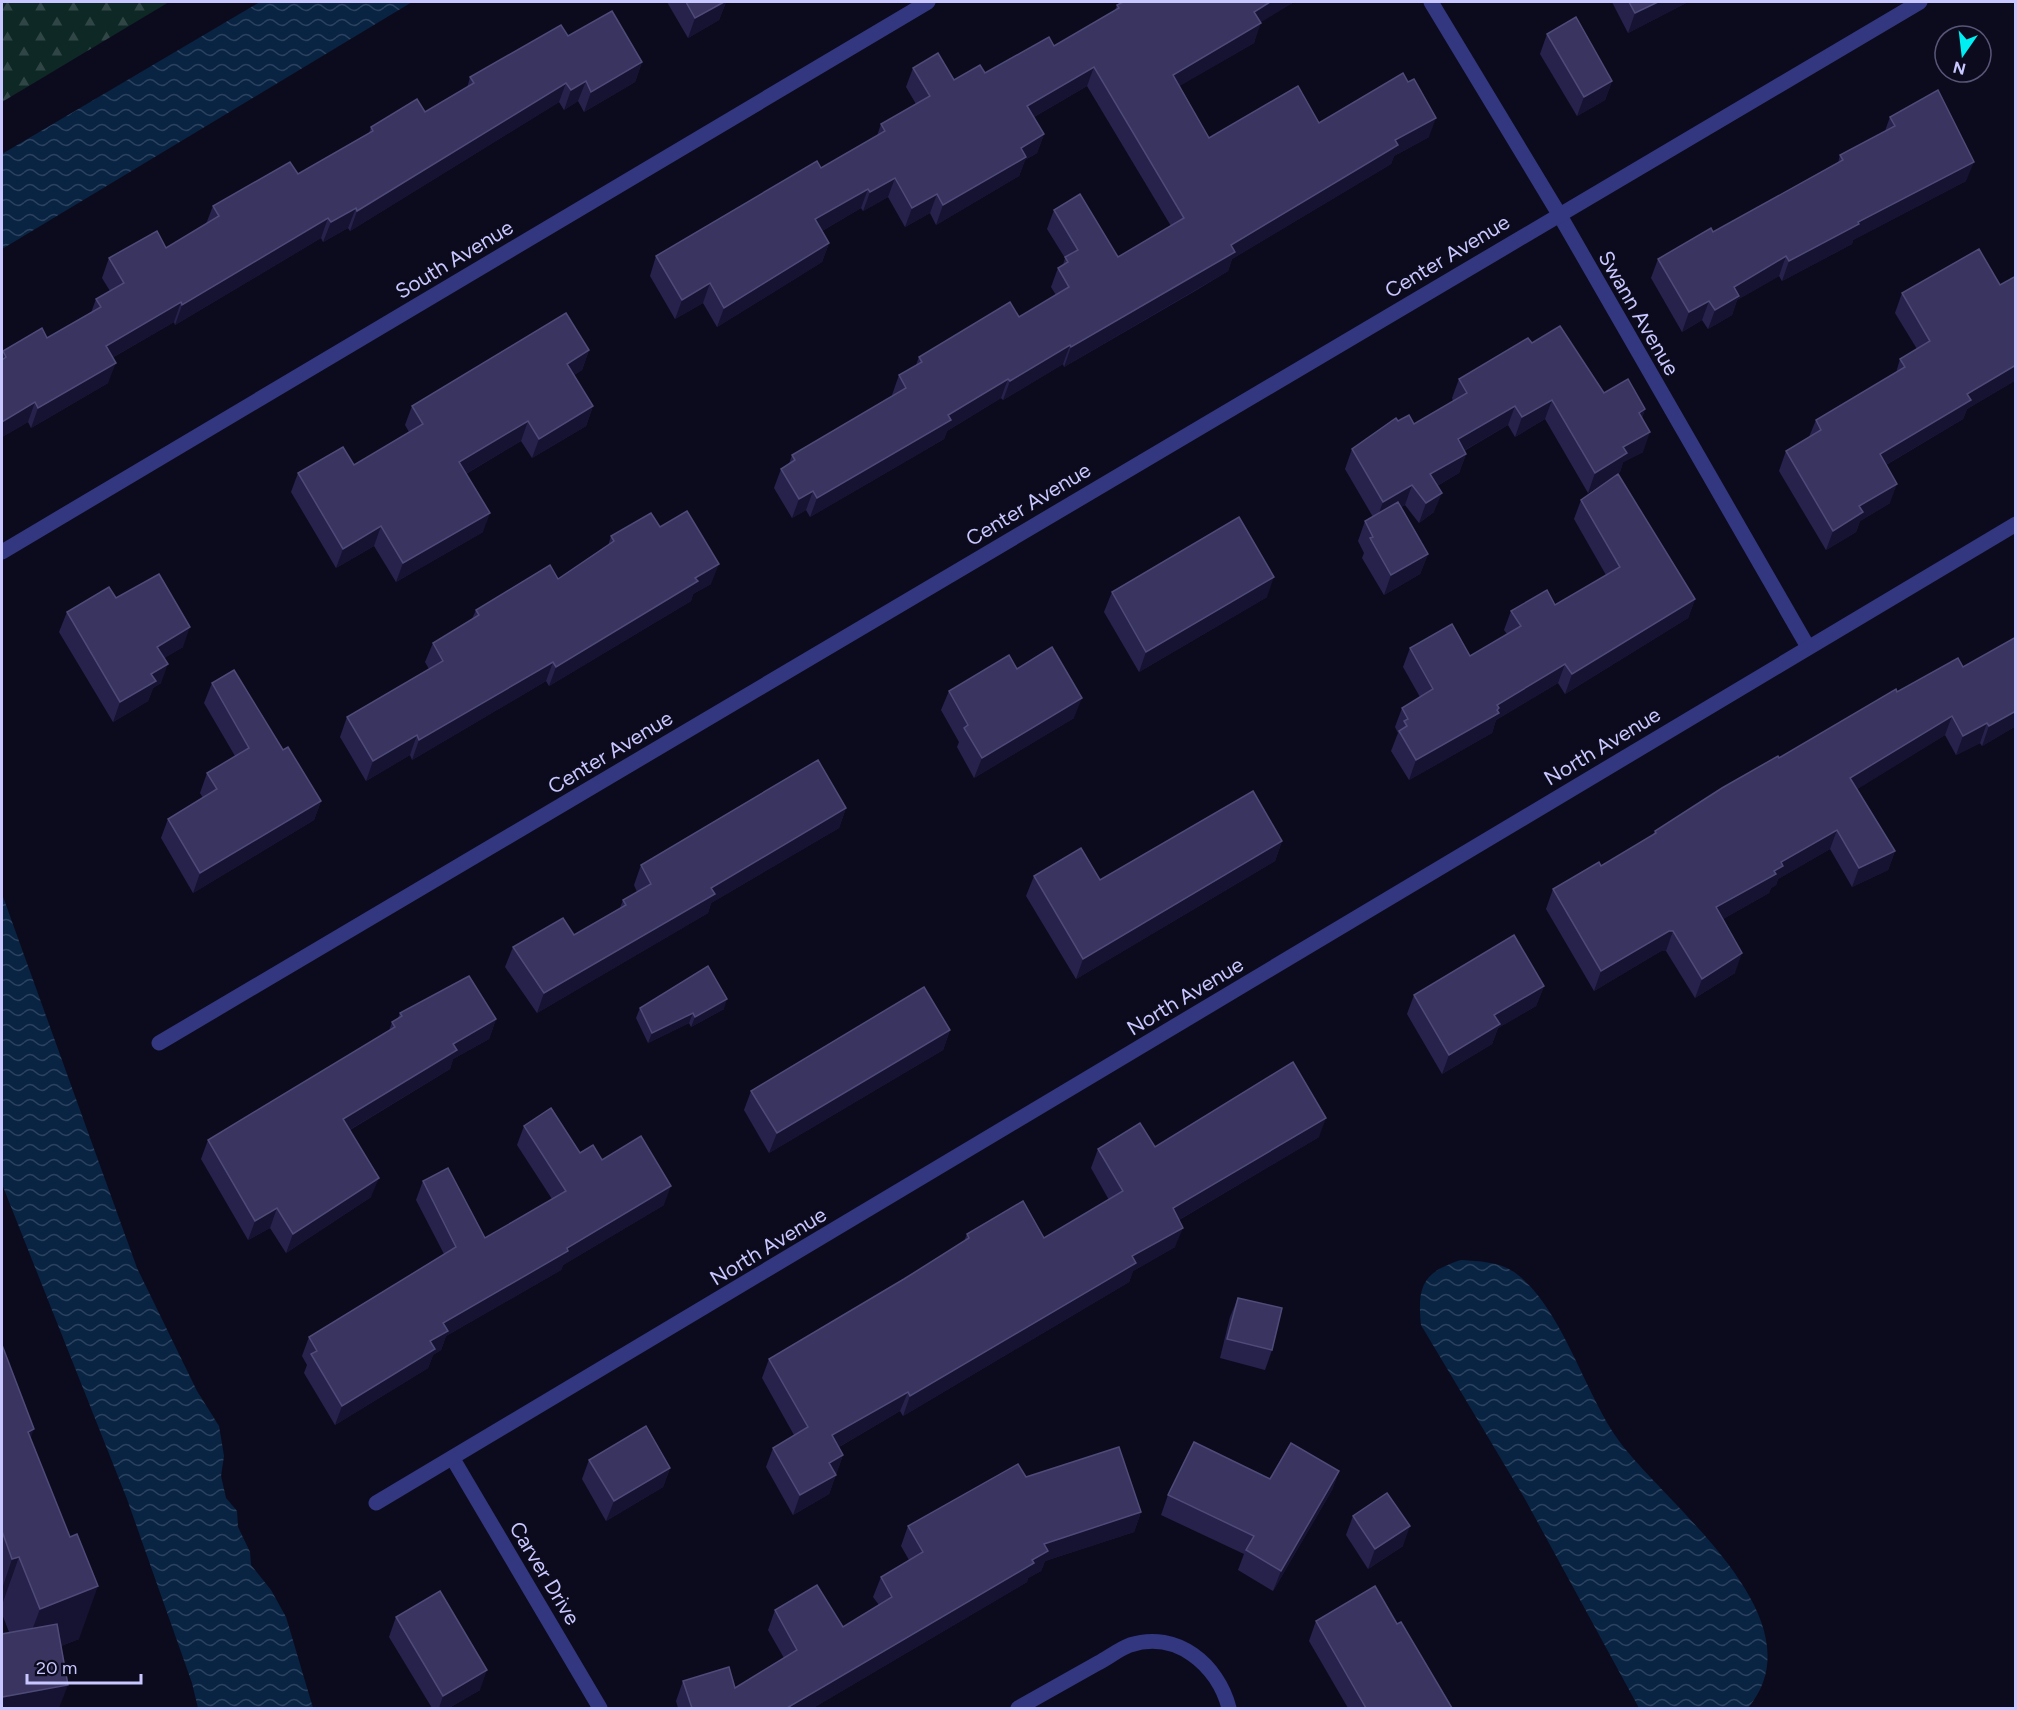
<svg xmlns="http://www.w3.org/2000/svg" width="2017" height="1710" viewBox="0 0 2017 1710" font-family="Figtree,sans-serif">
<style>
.forest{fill:url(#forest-firs)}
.water{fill:url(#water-waves)}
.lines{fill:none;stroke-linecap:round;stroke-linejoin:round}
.minor{stroke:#33377f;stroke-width:15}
.wall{fill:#27224c}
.shaded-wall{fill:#151232}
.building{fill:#393460;stroke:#4f4b79;stroke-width:1.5}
.labels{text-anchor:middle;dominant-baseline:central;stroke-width:6;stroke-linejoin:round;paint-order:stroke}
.street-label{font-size:21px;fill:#c9c7ff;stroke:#0c0b1e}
</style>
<defs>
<pattern id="forest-firs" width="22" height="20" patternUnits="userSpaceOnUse" patternTransform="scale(1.5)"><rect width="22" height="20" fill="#0e2825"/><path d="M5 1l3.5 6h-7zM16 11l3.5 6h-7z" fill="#304646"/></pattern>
<pattern id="water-waves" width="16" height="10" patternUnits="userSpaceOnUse" patternTransform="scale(1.5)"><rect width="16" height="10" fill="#092443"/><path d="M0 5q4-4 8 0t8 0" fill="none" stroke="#2c425f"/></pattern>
</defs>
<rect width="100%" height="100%" fill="#0c0b1e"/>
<!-- forest -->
<path class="forest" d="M2 2H169L2 102Z"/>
<!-- water -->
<g class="water">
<path d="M260 2H412L2 249V154Z"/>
<path d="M2 894 137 1268 197 1391 219 1426 224 1456 221 1476 226 1498 237 1511 238 1527 250 1552 251 1565 271 1590 286 1617 313 1708H198L192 1683 127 1499 2 1184Z"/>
<path d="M1461 1260C1478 1261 1500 1262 1514 1272 1562 1306 1584 1393 1619 1441 1666 1505 1822 1619 1748 1708H1639L1525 1499 1421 1325C1417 1286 1423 1272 1461 1260Z"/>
</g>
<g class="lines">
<!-- minor -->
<g class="minor">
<path d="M1431 2 1559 214 1808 647"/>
<path d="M2 552 928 2"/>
<path d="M159 1043 1920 2"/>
<path d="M453 1459 600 1708"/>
<path d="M376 1503 2016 524"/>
<path d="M1018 1708C1045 1693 1071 1678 1098 1663 1108 1658 1119 1649 1130 1645 1177 1630 1218 1665 1229 1708"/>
</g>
</g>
<!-- wall -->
<g class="wall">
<path d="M667 2H726L719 20 688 38Z"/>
<path d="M1123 2H1294L1260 22 1254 43 1179 86 1209 138 1319 123 1429 137 1394 156 1391 164 1232 259 1228 271 1195 291 1064 367 1063 364 1003 400 1001 398 947 431 944 439 810 517 806 510 792 518 774 488 781 469 789 464 792 455 893 396 892 395 899 375 916 365 919 357 1019 317 1056 295 1051 287 1058 268 1063 265 1065 258 1047 229 1054 210 1118 257 1171 226 1087 86 1034 117 1044 134 1037 153 1025 160 1019 176 936 225 930 213 905 227 888 197 863 211 861 208 822 231 829 243 822 262 717 327 703 303 675 319 650 276 656 256 821 168 877 136 881 124 916 104 906 87 913 68 954 80 985 73 1054 46 1115 10 1117 5Z"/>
<path d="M1612 2H1688L1628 33Z"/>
<path d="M1547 34 1612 81 1605 100 1577 116 1540 54Z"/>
<path d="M568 36 642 62 635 82 584 112 578 101 564 110 559 102 350 231 348 228 323 242 321 238 175 325 174 322 112 358 108 383 31 428 28 422 2 437V354L3 351 47 338 91 313 96 299 110 291 102 278 109 258 166 248 206 224 213 206 298 174 369 133 371 127 425 112 467 88 470 77Z"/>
<path d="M1890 117 1966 181 1853 240 1852 244 1782 281 1779 276 1737 300 1732 315 1708 329 1702 320 1682 332 1651 278 1658 259 1713 232 1838 163 1840 155 1885 131Z"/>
<path d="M2016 276V380L1967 409 1963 419 1886 465 1890 503 1860 521 1856 532 1826 550 1779 471 1786 451 1809 437 1816 420 1896 373 1900 359 1917 349 1895 313 1902 293 2000 285Z"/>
<path d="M1532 343 1604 393 1645 409 1642 418 1643 452 1623 462 1620 472 1588 493 1545 419 1515 437 1508 425 1464 451 1466 454 1459 473 1437 486 1434 512 1419 523 1405 505 1401 507 1428 554 1420 574 1384 595 1362 558 1364 553 1358 541 1365 521 1373 517 1345 469 1352 449 1398 421 1414 424 1453 401 1452 398 1459 379Z"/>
<path d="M589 350 582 370 574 375 593 406 586 426 532 458 521 441 466 474 483 532 396 582 374 546 336 568 291 492 298 473 354 465 409 432 405 425 412 406Z"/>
<path d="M1581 500 1695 599 1688 618 1565 694 1558 683 1496 720 1492 733 1409 780 1391 751 1398 733 1395 727 1402 708 1420 697 1403 667 1410 648 1470 656 1507 634 1504 630 1511 611 1555 605 1606 575 1574 519Z"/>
<path d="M660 527 711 584 693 594 691 601 549 686 546 681 412 760 410 755 366 781 340 737 347 717 429 669 425 662 433 643 472 619 476 610 558 579 608 546 611 536Z"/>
<path d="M1112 592 1267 597 1139 672 1104 612Z"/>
<path d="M116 598 183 647 164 658 161 683 153 688 148 701 113 722 59 632 67 612Z"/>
<path d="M1963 667 2016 726 1982 746 1980 743 1956 755 1945 735 1857 789 1895 851 1888 870 1852 887 1830 849 1778 879 1776 885 1771 888 1769 893 1723 919 1735 973 1695 998 1666 951H1661L1594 991 1546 909 1553 889 1601 866 1653 835 1655 831 1779 758 1897 692Z"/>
<path d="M1017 669 1074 718 974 778 957 747 959 742 941 710 949 691Z"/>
<path d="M212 683 283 750 321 801 314 820 193 893 161 838 168 819 203 798 200 793 207 773 235 756 204 703Z"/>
<path d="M846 808 839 828 711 903 708 913 537 1013 505 967 513 947 574 935 620 908 623 900 637 892 634 885 641 865Z"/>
<path d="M1282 841 1275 861 1076 979 1026 896 1034 876 1100 880Z"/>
<path d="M1544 986 1536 1006 1498 1028 1492 1044 1442 1074 1407 1014 1414 995Z"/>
<path d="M640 1008 724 1009 691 1027 689 1023 648 1043 636 1018Z"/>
<path d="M400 1013 496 1019 489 1039 453 1059 450 1069 350 1130 371 1197 286 1253 270 1228 248 1240 201 1159 208 1140 389 1031 392 1022 398 1018Z"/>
<path d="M950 1030 943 1050 769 1153 744 1110 751 1091Z"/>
<path d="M524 1126 580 1153 602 1160 664 1205 563 1265 561 1270 446 1336 441 1350 433 1355 428 1368 335 1425 304 1373 307 1365 302 1356 309 1337 444 1254 416 1200 423 1181 485 1238 552 1199 517 1145Z"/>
<path d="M1319 1137 1179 1220 1175 1247 1133 1271 1129 1282 903 1416 900 1411 839 1447 843 1455 829 1494 793 1515 766 1467 773 1448 794 1435 762 1378 769 1359 904 1279 964 1241 967 1234 1044 1238 1109 1200 1091 1168 1098 1149 1155 1147Z"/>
<path d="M1238 1298 1272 1350 1265 1370 1220 1358 1230 1317Z"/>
<path d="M2 1345 31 1439 79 1639 61 1646 9 1632 2 1614Z"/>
<path d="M589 1460 670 1468 663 1487 606 1521 582 1479Z"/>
<path d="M1339 1471 1332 1490 1273 1591 1238 1570 1244 1554 1161 1515 1168 1495 1270 1479Z"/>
<path d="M1026 1477 1141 1512 1134 1532 1045 1561 1041 1571 1028 1578 1027 1582 813 1708H678L676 1701 683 1681 735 1688 784 1658 768 1630 775 1610 843 1627 879 1605 873 1597 881 1577 909 1560 901 1546 908 1526Z"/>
<path d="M1353 1516 1403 1546 1368 1569 1346 1535Z"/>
<path d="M396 1617 480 1690 449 1708H432L389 1637Z"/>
<path d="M1316 1621 1397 1624 1452 1708H1348L1309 1641Z"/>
</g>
<!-- shaded-wall -->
<g class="shaded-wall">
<path d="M724 2H726L719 20 688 38 695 18Z"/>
<path d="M1270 2H1294L1247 31 1254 12Z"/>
<path d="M1658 2H1688L1628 33 1635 13Z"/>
<path d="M1261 23 1254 43 1166 94 1173 75Z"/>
<path d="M642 62 635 82 584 112 591 92Z"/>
<path d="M1094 67 1087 86 1020 125 1027 106Z"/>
<path d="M586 81 578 101 564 110 571 90Z"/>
<path d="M1612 81 1605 100 1577 116 1584 97Z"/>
<path d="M566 83 559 102 350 231 357 211Z"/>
<path d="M1436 118 1429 137 1394 156 1391 164 1232 259 1228 271 1064 367 1071 347 1395 140Z"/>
<path d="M1044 134 1037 153 1025 160 1019 176 936 225 943 205 1021 148Z"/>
<path d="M1974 162 1966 181 1853 240 1852 244 1782 281 1789 261 1858 222Z"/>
<path d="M895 178 888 197 863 211 870 192Z"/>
<path d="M868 189 861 208 808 239 815 219Z"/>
<path d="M937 194 930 213 905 227 912 208Z"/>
<path d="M356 208 348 228 323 242 331 222Z"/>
<path d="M328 218 321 238 175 325 182 305Z"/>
<path d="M829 243 822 262 717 327 724 308Z"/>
<path d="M1786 256 1779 276 1737 300 1732 315 1708 329 1715 310 1734 287Z"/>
<path d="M710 283 703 303 675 319 682 300Z"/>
<path d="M1709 301 1702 320 1682 332 1689 312Z"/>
<path d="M181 302 174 322 98 366 106 346Z"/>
<path d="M1070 345 1063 364 1003 400 1010 381Z"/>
<path d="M589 350 582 370 560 383 567 364Z"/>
<path d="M116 363 108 383 31 428 38 408Z"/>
<path d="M2016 365V380L1967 409 1963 419 1872 473 1880 454 1967 394Z"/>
<path d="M1008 379 1001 398 947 431 944 439 810 517 817 498Z"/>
<path d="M1552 400 1545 419 1515 437 1522 417Z"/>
<path d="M35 402 28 422 2 437V422Z"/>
<path d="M593 406 586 426 532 458 539 439Z"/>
<path d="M1515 406 1508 425 1451 458 1458 439Z"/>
<path d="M1645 409 1638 428 1639 413Z"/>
<path d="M528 421 521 441 452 482 459 462Z"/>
<path d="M1650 432 1643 452 1623 462 1620 472 1588 493 1595 473 1623 447Z"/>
<path d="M1466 454 1459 473 1423 494 1430 474Z"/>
<path d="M1897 484 1890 503 1860 521 1856 532 1826 550 1833 531 1859 506Z"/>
<path d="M1412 485 1405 505 1376 521 1383 502Z"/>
<path d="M813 491 806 510 792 518 799 499Z"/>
<path d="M1442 493 1434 512 1419 523 1426 503Z"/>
<path d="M490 513 483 532 396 582 403 563Z"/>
<path d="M381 526 374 546 336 568 343 549Z"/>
<path d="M1428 554 1420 574 1384 595 1391 575Z"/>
<path d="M719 564 711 584 693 594 691 601 549 686 556 667 695 578Z"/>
<path d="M1274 577 1267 597 1139 672 1146 652Z"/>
<path d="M1695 599 1688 618 1565 694 1572 674Z"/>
<path d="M190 627 183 647 150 667 157 647Z"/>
<path d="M553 662 546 681 412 760 419 740Z"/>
<path d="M168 664 161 683 153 688 148 701 113 722 120 702 151 674Z"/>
<path d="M1565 664 1558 683 1496 720 1492 733 1409 780 1416 760 1497 705Z"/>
<path d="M1082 698 1074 718 974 778 982 758Z"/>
<path d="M2016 711V726L1982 746 1989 726Z"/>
<path d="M1952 716 1945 735 1843 798 1850 778Z"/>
<path d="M1987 723 1980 743 1956 755 1963 736Z"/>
<path d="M417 735 410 755 366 781 373 761Z"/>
<path d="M321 801 314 820 193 893 200 873Z"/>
<path d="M846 808 839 828 711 903 708 913 537 1013 544 993 711 888Z"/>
<path d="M1837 830 1830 849 1778 879 1776 885 1771 888 1769 893 1709 927 1716 907 1774 871 1781 862Z"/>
<path d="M1282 841 1275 861 1076 979 1083 959Z"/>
<path d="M1895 851 1888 870 1852 887 1859 868Z"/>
<path d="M1669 931H1673L1666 951H1661L1594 991 1601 971Z"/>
<path d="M1742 953 1735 973 1695 998 1702 979Z"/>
<path d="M1544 986 1536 1006 1498 1028 1492 1044 1442 1074 1449 1055 1494 1015Z"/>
<path d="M727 999 724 1009 691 1027 695 1017Z"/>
<path d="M693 1013 689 1023 648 1043 652 1033Z"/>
<path d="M496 1019 489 1039 453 1059 450 1069 336 1138 343 1119 453 1044Z"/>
<path d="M950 1030 943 1050 769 1153 777 1133Z"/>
<path d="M1326 1118 1319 1137 1165 1228 1173 1208Z"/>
<path d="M379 1178 371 1197 286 1253 293 1234Z"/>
<path d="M671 1186 664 1205 563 1265 561 1270 446 1336 441 1350 433 1355 428 1368 335 1425 342 1406 430 1341 443 1323Z"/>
<path d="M277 1208 270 1228 248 1240 255 1221Z"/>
<path d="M1183 1228 1175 1247 1133 1271 1129 1282 903 1416 910 1396 1132 1256Z"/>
<path d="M908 1392 900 1411 825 1455 832 1435Z"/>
<path d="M34 1429 15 1482 28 1432Z"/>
<path d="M843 1455 829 1494 793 1515 800 1495 829 1463Z"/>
<path d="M670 1468 663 1487 606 1521 614 1501Z"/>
<path d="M1339 1471 1332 1490 1273 1591 1281 1571Z"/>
<path d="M1141 1512 1134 1532 1045 1561 1041 1571 1028 1578 1027 1582 813 1708H787L1032 1560 1044 1544Z"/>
<path d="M1410 1526 1403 1546 1368 1569 1375 1549Z"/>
<path d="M19 1557 2 1605V1589L12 1559Z"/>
<path d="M98 1586 79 1639 20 1662 40 1609Z"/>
<path d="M487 1670 480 1690 449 1708H439L443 1696Z"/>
<path d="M68 1685 59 1708H2V1697Z"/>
</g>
<!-- building -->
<g class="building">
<path d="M686 2H724L695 18Z"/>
<path d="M1123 2H1270L1254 12 1261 23 1173 75 1209 138 1298 86 1319 123 1403 73 1408 82 1414 79 1436 118 1395 140 1398 145 1231 245 1235 252 1202 271 1071 347 1070 345 1010 381 1008 379 948 415 951 420 817 498 813 491 799 499 781 469 795 460 792 455 906 388 899 375 922 362 919 357 1010 302 1019 317 1069 287 1058 268 1068 262 1065 257 1078 250 1054 210 1080 194 1118 257 1184 218 1094 67 1027 106 1044 134 1021 148 1026 157 943 205 937 194 912 208 895 178 870 192 868 189 815 219 829 243 724 308 710 283 682 300 656 256 817 161 821 168 885 131 881 124 930 96 913 68 938 53 954 80 980 65 985 73 1049 37 1054 46 1119 8 1117 5Z"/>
<path d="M1629 2H1658L1635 13Z"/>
<path d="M612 11 642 62 591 92 586 81 571 90 566 83 357 211 356 208 331 222 328 218 182 305 181 302 106 346 116 363 38 408 35 402 2 422V360L6 357 3 351 42 328 47 338 101 307 96 299 124 283 109 258 157 231 166 248 219 216 213 206 290 162 298 174 373 131 371 127 417 99 425 112 474 83 470 77 561 25 568 36Z"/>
<path d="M1576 17 1612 81 1584 97 1547 34Z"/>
<path d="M1938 90 1974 162 1858 222 1859 224 1789 261 1786 256 1734 287 1739 296 1715 310 1709 301 1689 312 1658 259 1711 228 1713 232 1843 160 1840 155 1895 126 1890 117Z"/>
<path d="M1979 249 2000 285 2016 276V365L1967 394 1971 400 1880 454 1897 484 1859 506 1863 512 1833 531 1786 451 1821 430 1816 420 1905 367 1900 359 1930 341 1902 293Z"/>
<path d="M566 313 589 350 567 364 593 406 539 439 528 421 459 462 490 513 403 563 381 526 343 549 298 473 343 447 354 465 423 424 412 406Z"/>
<path d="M1560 326 1604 393 1628 379 1645 409 1639 413 1650 432 1623 447 1627 453 1595 473 1552 400 1522 417 1515 406 1458 439 1466 454 1430 474 1442 493 1426 503 1412 485 1383 502 1352 449 1396 418 1398 421 1409 415 1414 424 1467 393 1459 379 1528 338 1532 343Z"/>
<path d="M1618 474 1695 599 1572 674 1565 664 1497 705 1499 708 1497 710 1499 713 1416 760 1399 731 1407 726 1404 721 1408 719 1402 708 1433 689 1410 648 1452 624 1470 656 1521 626 1511 611 1547 590 1555 605 1620 567 1581 500Z"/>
<path d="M1398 502 1428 554 1391 575 1370 538 1373 537 1365 521Z"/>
<path d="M687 511 719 564 695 578 698 581 556 667 553 662 419 740 417 735 373 761 347 717 443 661 433 643 479 615 476 610 550 565 558 579 614 541 611 536 651 513 660 527Z"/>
<path d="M1239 517 1274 577 1146 652 1112 592Z"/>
<path d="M159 574 190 627 157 647 168 664 151 674 156 681 120 702 67 612 109 587 116 598Z"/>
<path d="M2016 637V711L1989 726 1987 723 1963 736 1952 716 1850 778 1895 851 1859 868 1837 830 1781 862 1783 866 1774 871 1776 874 1716 907 1742 953 1702 979 1673 931H1669L1601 971 1553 889 1599 862 1601 866 1656 833 1655 831 1722 788 1778 756 1779 758 1896 689 1897 692 1958 658 1963 667Z"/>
<path d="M1052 647 1082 698 982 758 964 728 968 725 949 691 1009 655 1017 669Z"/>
<path d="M234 670 283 750 288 747 321 801 200 873 168 819 217 789 207 773 249 748 212 683Z"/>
<path d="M818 760 846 808 711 888 715 894 544 993 513 947 563 918 574 935 626 905 623 900 651 884 641 865Z"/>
<path d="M1253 791 1282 841 1083 959 1034 876 1081 848 1100 880Z"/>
<path d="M1514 935 1544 986 1494 1015 1500 1024 1449 1055 1414 995Z"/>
<path d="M708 966 727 999 695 1017 693 1013 652 1033 640 1008Z"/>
<path d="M469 976 496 1019 453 1044 457 1050 343 1119 379 1178 293 1234 277 1208 255 1221 208 1140 395 1027 392 1022 402 1016 400 1013Z"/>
<path d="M924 987 950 1030 777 1133 751 1091Z"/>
<path d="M1293 1062 1326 1118 1173 1208 1183 1228 1132 1256 1136 1263 910 1396 908 1392 832 1435 843 1455 829 1463 836 1475 800 1495 773 1448 808 1427 769 1359 904 1279 969 1238 967 1234 1023 1201 1044 1238 1123 1191 1098 1149 1140 1123 1155 1147Z"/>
<path d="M551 1108 580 1153 593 1145 602 1160 641 1136 671 1186 567 1248 568 1251 443 1323 448 1331 430 1341 435 1349 342 1406 311 1354 317 1351 309 1337 456 1247 423 1181 448 1168 485 1238 566 1191 524 1126Z"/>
<path d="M1238 1298 1282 1308 1272 1350 1227 1339Z"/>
<path d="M2 1345 34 1429 28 1432 70 1537 77 1534 98 1586 40 1609 19 1557 12 1559 2 1531Z"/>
<path d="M646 1426 670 1468 614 1501 589 1460Z"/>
<path d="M1194 1442 1270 1479 1291 1443 1339 1471 1281 1571 1246 1550 1254 1536 1168 1495Z"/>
<path d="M1119 1447 1141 1512 1044 1544 1048 1551 1032 1560 1034 1563 787 1708H692L683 1681 729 1667 735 1688 797 1650 775 1610 817 1585 843 1627 892 1597 881 1577 923 1552 908 1526 1018 1464 1026 1477Z"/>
<path d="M1387 1493 1410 1526 1375 1549 1353 1516Z"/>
<path d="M1375 1586 1397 1624 1401 1622 1452 1708H1366L1316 1621Z"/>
<path d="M440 1591 487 1670 443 1696 396 1617Z"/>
<path d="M57 1624 68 1685 2 1697V1634Z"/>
</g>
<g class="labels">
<!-- street labels -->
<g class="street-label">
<text transform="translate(1447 256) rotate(-31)">Center Avenue</text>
<text transform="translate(454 259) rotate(-31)">South Avenue</text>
<text transform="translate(1639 313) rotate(60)">Swann Avenue</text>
<text transform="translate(1028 504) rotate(-31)">Center Avenue</text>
<text transform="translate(1602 746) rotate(-31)">North Avenue</text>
<text transform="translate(610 752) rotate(-31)">Center Avenue</text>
<text transform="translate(1185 996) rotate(-31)">North Avenue</text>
<text transform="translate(768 1246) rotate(-31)">North Avenue</text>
<text transform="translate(545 1573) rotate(59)">Carver Drive</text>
</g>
</g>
<!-- border -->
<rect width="2017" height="1710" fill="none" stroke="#c9c7ff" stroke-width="6"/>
<!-- north arrow -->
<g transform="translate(1963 54) rotate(194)"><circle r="28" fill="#0c0b1e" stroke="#585678" stroke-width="1.5"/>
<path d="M0-4.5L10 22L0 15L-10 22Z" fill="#00eff2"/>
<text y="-9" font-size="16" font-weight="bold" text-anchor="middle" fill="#c9c7ff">N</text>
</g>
<!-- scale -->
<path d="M27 1674v9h114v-9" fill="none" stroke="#c9c7ff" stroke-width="3"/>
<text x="36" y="1674" font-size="18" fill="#c9c7ff" stroke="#0c0b1e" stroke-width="4.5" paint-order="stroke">20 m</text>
</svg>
